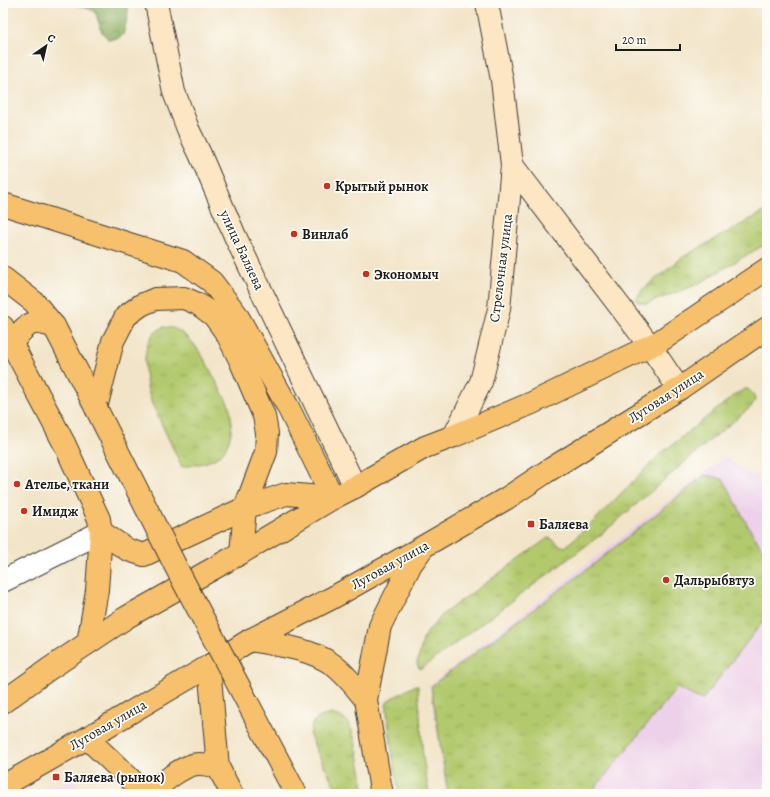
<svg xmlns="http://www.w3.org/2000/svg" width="770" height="797" viewBox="0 0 770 797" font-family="Alegreya,serif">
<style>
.built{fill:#edd0e9}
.grass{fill:url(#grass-tufts);stroke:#677244}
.forest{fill:url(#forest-crowns);stroke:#54643e}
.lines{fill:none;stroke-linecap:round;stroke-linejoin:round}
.street-casing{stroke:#3c3a36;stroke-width:24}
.secondary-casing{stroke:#3c3a36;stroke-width:24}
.primary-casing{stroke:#3c3a36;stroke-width:24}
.street{stroke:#fff;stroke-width:22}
.secondary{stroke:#fce6c4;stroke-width:22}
.primary{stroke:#f7c06c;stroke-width:22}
.primary-bridge-casing{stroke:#3c3a36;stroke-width:24;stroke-linecap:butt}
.primary-bridge{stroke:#f7c06c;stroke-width:22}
.poi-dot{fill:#c8321e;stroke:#fdfcf7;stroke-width:1.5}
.labels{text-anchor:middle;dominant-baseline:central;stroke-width:3.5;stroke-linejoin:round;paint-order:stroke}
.poi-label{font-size:14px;font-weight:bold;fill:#1c1c1c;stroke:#fdfcf7;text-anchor:start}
.street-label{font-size:14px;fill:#1c1c1c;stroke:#fdfcf7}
</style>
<defs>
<pattern id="grass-tufts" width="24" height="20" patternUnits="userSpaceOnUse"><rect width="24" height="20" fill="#b2c96d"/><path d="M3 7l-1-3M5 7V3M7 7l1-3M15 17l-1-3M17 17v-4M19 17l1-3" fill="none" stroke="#98ac5e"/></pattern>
<pattern id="forest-crowns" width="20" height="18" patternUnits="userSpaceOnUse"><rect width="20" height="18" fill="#8dad60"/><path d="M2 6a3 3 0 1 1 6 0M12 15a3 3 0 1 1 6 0" fill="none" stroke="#728c4e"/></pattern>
</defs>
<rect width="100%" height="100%" fill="#fdfcf7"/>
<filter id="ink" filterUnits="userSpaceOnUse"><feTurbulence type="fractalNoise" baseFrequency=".025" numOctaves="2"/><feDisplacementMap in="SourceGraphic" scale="8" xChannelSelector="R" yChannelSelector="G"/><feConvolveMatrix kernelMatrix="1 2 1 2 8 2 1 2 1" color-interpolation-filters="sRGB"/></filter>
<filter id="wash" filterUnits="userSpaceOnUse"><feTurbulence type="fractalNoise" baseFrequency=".012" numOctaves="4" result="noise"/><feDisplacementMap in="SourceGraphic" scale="16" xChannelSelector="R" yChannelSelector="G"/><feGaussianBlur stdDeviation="0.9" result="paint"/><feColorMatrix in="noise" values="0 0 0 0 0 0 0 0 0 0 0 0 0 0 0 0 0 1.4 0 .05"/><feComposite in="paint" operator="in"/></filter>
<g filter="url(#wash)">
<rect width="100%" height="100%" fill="#f2e4c8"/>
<!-- built -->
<g class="built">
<path d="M726 456 740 469 751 474 764 475 767 473V794H447L430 685Z"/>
<path d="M76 781 78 794H21L26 791Z"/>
</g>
<!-- grass -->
<g class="grass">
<path d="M767 210V243L698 284 646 304 638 302 636 299 642 290 683 257Z"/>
<path d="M163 327C167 328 172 327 175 329 195 337 210 369 219 387 222 393 227 400 229 406 233 421 233 441 222 453 213 463 194 465 182 467L152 404 147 387 145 373V358L147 345 153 334Z"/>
<path d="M745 389H748L754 395 755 400 751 407 707 443 603 533 421 669 418 667 417 663 424 636 444 613 548 538 552 539 559 545 565 547 592 523 659 455 736 394Z"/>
<path d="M705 475 720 478 724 480 748 526 767 557V616L702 700 677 688 590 794H448L431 686 590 567Z"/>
<path d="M416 685 418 686V688L423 757 429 794H399L393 759 386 704 389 700Z"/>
<path d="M331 714C337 716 344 717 348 722 355 731 363 780 365 794H339L317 752 310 735 311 728 313 722 320 717Z"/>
</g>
<!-- forest -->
<path class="forest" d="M72 3H126C131 12 125 26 123 35L118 38 109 40 102 32 96 14 92 10Z"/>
</g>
<g filter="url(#ink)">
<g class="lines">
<!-- street casing -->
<g class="street-casing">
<path id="street" d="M3 581 101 532"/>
</g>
<!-- secondary casing -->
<g class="secondary-casing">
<g id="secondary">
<path d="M156 3 174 92 188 129 200 154 235 236 355 487"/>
<path d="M512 165 650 346 679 389"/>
<path d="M454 436 481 382 499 309 512 165 502 80 487 3"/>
</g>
</g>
<!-- primary casing -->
<g class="primary-casing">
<g id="primary">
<path d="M3 204 183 261 212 282 237 315 288 407 333 498"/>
<path d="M3 278 34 302 54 326 96 408"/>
<path d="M3 327 64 443 99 519 101 532 97 590 88 643"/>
<path d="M12 343C18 336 24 325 34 323 40 322 48 325 54 326"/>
<path d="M96 408 113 341 126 316 141 305 155 299 184 298 198 304 214 316 227 334 240 360 264 416 267 433 266 452 245 508 241 553"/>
<path d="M101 532 128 550 144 555 245 508 286 494 333 498"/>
<path d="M250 640C277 645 309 648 332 664 346 674 356 688 366 700"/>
<path d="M209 666 218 767 232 794"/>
<path d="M3 702 49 669 127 617 241 553 333 498 355 487 425 447 454 436 532 403 650 346 660 341 767 269"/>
<path d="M87 738 146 794"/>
<path d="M3 786 87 738 209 666 250 640 332 598 426 545 507 498 546 472 679 389 767 328"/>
<path d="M150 794C160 784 185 763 200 764 206 764 212 766 218 767"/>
<path d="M382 794 380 784 366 700 380 626 411 564 422 549"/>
</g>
</g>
<!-- street -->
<use href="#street" class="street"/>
<!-- secondary -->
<use href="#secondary" class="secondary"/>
<!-- primary -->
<use href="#primary" class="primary"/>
<!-- primary-bridge casing -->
<g class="primary-bridge-casing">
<path id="primary-bridge" d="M96 408 180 575 296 794"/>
</g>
<!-- primary-bridge -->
<use href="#primary-bridge" class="primary-bridge"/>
</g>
</g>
<!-- markers -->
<g class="poi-dot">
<circle cx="327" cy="186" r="4"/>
<circle cx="294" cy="234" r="4"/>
<circle cx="366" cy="274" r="4"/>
<circle cx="17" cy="484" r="4"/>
<circle cx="24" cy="511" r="4"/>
<rect x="527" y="520" width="8" height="8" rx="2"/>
<circle cx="666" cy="580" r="4"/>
<rect x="52" y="773" width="8" height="8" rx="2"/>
</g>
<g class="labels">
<!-- poi labels -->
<g class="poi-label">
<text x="335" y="186">Крытый рынок</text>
<text x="302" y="234">Винлаб</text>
<text x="374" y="274">Экономыч</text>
<text x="25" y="484">Ателье, ткани</text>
<text x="32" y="511">Имидж</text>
<text x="539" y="524">Баляева</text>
<text x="674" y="580">Дальрыбвтуз</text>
<text x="64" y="777">Баляева (рынок)</text>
</g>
<!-- street labels -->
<g class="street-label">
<text transform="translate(242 250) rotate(65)">улица Баляева</text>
<text transform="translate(501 268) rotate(-83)">Стрелочная улица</text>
<text transform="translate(666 396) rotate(-33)">Луговая улица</text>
<text transform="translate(390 565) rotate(-29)">Луговая улица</text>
<text transform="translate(108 725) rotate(-30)">Луговая улица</text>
</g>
</g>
<!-- margin -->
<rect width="770" height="797" fill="none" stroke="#fdfcf7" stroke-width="16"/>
<!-- north arrow -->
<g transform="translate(46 46) rotate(34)" stroke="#fdfcf7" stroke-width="3" paint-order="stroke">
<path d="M0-3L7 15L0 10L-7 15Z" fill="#1c1c1c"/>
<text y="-6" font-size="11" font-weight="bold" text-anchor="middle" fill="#1c1c1c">С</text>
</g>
<!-- scale -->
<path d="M616 44v6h64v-6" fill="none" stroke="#1c1c1c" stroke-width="2"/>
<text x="622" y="44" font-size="12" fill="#1c1c1c" stroke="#fdfcf7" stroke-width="3" paint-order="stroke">20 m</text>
</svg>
